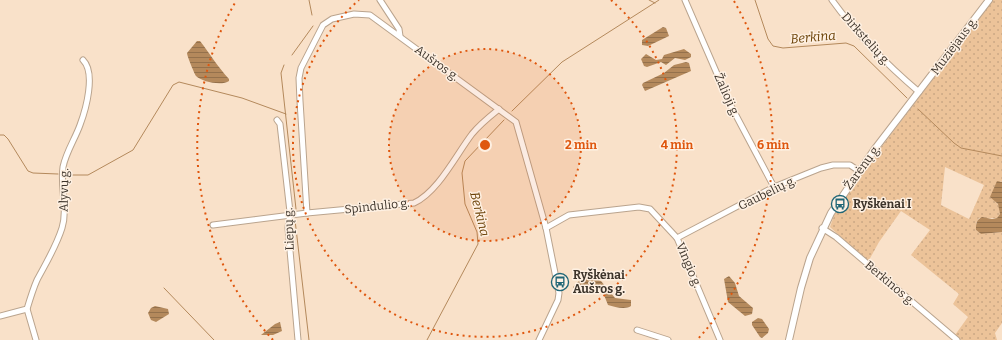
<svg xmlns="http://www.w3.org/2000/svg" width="1002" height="340" viewBox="0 0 1002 340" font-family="Bitter,serif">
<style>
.grass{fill:url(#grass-dots);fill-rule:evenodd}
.water{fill:url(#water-rules)}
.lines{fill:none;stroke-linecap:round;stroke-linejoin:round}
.stream{stroke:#b4895c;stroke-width:1}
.minor-casing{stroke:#baa48e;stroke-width:7}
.major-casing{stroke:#baa48e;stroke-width:8}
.minor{stroke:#fff;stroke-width:5}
.major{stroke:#fff;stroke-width:6}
.ring{fill:none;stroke:#df570e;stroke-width:2;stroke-dasharray:2 4}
.labels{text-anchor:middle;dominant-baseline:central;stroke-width:3;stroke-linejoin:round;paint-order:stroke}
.street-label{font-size:12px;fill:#3d342b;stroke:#fef0e2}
.poi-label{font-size:12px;font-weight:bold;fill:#3d342b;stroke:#fef0e2;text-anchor:start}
.water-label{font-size:13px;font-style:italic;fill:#6b4106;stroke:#fef0e2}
.centre{fill:#df570e;stroke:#fef0e2;stroke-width:2}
.ring-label{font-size:12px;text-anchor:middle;font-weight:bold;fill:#df570e;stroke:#fef0e2;stroke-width:3;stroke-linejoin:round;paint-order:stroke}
</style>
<defs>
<pattern id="grass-dots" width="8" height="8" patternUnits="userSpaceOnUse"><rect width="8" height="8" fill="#ecc399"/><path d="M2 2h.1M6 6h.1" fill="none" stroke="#cba884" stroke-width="1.8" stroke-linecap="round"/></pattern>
<pattern id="water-rules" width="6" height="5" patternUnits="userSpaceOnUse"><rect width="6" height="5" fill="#b4895c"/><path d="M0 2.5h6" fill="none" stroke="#94714c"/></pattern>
</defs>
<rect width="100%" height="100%" fill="#f9e1c9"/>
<!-- grass -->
<path class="grass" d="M993 0H1002V182L1000 181 995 201 999 206 1000 214 997 218H979L976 223V230L981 234 1002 232V323L995 333 997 340H961L955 335 968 317 953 304 959 294 911 255 930 230 901 211 879 242 868 262 830 227 835 213 867 166ZM945 167 984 185 969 219 941 205Z"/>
<!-- water -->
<g class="water">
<path d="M663 27 666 28 669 36 648 46 642 45V40Z"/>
<path d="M197 41H200C210 54 218 67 229 79V81C222 86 202 82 196 76 195 75 187 56 187 53Z"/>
<path d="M684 49 691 54V57L685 60 675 58 666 65 661 62 647 67 644 66 641 59 646 54 656 60 662 59 664 55Z"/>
<path d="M686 62 689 63 691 71 645 91 642 85 643 83 664 73 674 65Z"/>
<path d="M997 181 1002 182V232L981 234 976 230C976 224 976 220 982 217L992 219 997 218 1000 214 998 204 990 197Z"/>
<path d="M587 275 601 281 615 298 631 300V306C625 310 615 307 608 305L602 290 594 284 587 285 581 294H577L573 287 583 277Z"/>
<path d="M729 276 735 283 739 296 753 308 752 314 745 316 728 302 724 279Z"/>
<path d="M155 306 168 309 169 314 156 322 151 320 148 313 151 308Z"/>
<path d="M758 318 762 319 769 329 768 333 762 338 760 337 752 325V322Z"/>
<path d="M280 322 282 331 273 335H261L275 324Z"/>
</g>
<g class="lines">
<!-- stream -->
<g class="stream">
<path d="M309 0 312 15"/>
<path d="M649 0 655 3"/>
<path d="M755 0 768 39 773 46 783 48 846 43 854 46 907 98"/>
<path d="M292 55 313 26"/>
<path d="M284 65 281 73 296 209"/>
<path d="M918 109 954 143 961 148 1002 156"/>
<path d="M512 111 562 62 659 0"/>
<path d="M0 135H4L8 139 28 171 33 173 58 174"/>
<path d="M68 175H88L133 150 173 85 179 82 242 98 286 114"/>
<path d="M295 220 309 340"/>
<path d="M164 288 214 340"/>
<path d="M427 340 478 244 477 232 465 204 462 173 465 161 504 120"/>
</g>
<!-- minor casing -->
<g class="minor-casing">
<g id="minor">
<path d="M380 0 399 29 400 36"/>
<path d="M685 0 731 106 774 187"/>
<path d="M832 0C858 36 886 64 919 92"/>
<path d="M277 120 280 124 290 212 288 228 298 340"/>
<path d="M307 213 300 101 299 78 301 68 323 25 332 19 354 14 370 15 516 122 546 228 559 293 558 300 539 340"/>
<path d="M213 225 307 213 414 203C438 192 456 155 472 134 480 124 489 117 499 109"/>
<path d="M546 228 569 215 639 207 650 209 677 238 720 340"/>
<path d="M822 228 836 237 957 340"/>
<path d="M677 238 774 187 821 168 833 165H850L859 171"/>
<path d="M27 309 36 340"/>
<path d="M0 316 27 309C30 299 33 289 37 280 46 263 56 247 62 228 68 209 60 187 63 167 66 152 75 139 80 125 86 109 96 73 83 60"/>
<path d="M637 330 668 340"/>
</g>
</g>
<!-- major casing -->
<g class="major-casing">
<path id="major" d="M789 340 801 288 810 258 831 213 874 150 989 0"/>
</g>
<!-- minor -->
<use href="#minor" class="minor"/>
<!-- major -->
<use href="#major" class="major"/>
</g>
<!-- distance rings -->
<circle cx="485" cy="145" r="96" fill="#df570e" fill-opacity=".12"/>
<g class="ring">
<circle cx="485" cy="145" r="96"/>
<path d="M611 0A192 192 0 1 1 359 0"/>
<path d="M273 340A288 288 0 0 1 236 1M734 1A288 288 0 0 1 697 340"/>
</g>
<!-- icons -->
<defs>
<g id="bus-ring" transform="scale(0.9)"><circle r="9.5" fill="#fef0e2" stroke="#206676" stroke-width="1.5"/><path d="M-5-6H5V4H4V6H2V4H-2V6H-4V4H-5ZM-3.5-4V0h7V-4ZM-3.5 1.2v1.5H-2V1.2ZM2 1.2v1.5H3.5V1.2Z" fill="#206676"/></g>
</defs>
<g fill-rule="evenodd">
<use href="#bus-ring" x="840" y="204"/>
<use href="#bus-ring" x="560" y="282"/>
</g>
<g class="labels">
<!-- street labels -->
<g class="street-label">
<text transform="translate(866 39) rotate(48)">Dirkstelių g.</text>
<text transform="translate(954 46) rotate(-53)">Muziejaus g.</text>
<text transform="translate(437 63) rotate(36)">Aušros g.</text>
<text transform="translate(727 95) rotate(66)">Žalioji g.</text>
<text transform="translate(862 167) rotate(-54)">Žarėnų g.</text>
<text transform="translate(64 190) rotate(-89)">Alyvų g.</text>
<text transform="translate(767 193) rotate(-26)">Gaubelių g.</text>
<text transform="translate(377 206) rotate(-6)">Spindulio g.</text>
<text transform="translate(289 229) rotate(-92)">Liepų g.</text>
<text transform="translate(689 265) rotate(67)">Vingio g.</text>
<text transform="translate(890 283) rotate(40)">Berkinos g.</text>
</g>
<!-- poi labels -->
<g class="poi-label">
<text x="853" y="204">Ryškėnai I</text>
<text x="573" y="275">Ryškėnai<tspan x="573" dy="14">Aušros g.</tspan></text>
</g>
<!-- water labels -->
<g class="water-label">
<text transform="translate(813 37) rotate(-5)">Berkina</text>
<text transform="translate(480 214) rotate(76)">Berkina</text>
</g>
</g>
<circle cx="485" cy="145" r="6" class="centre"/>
<g class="ring-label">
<text x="581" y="149">2 min</text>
<text x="677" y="149">4 min</text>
<text x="773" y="149">6 min</text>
</g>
</svg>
